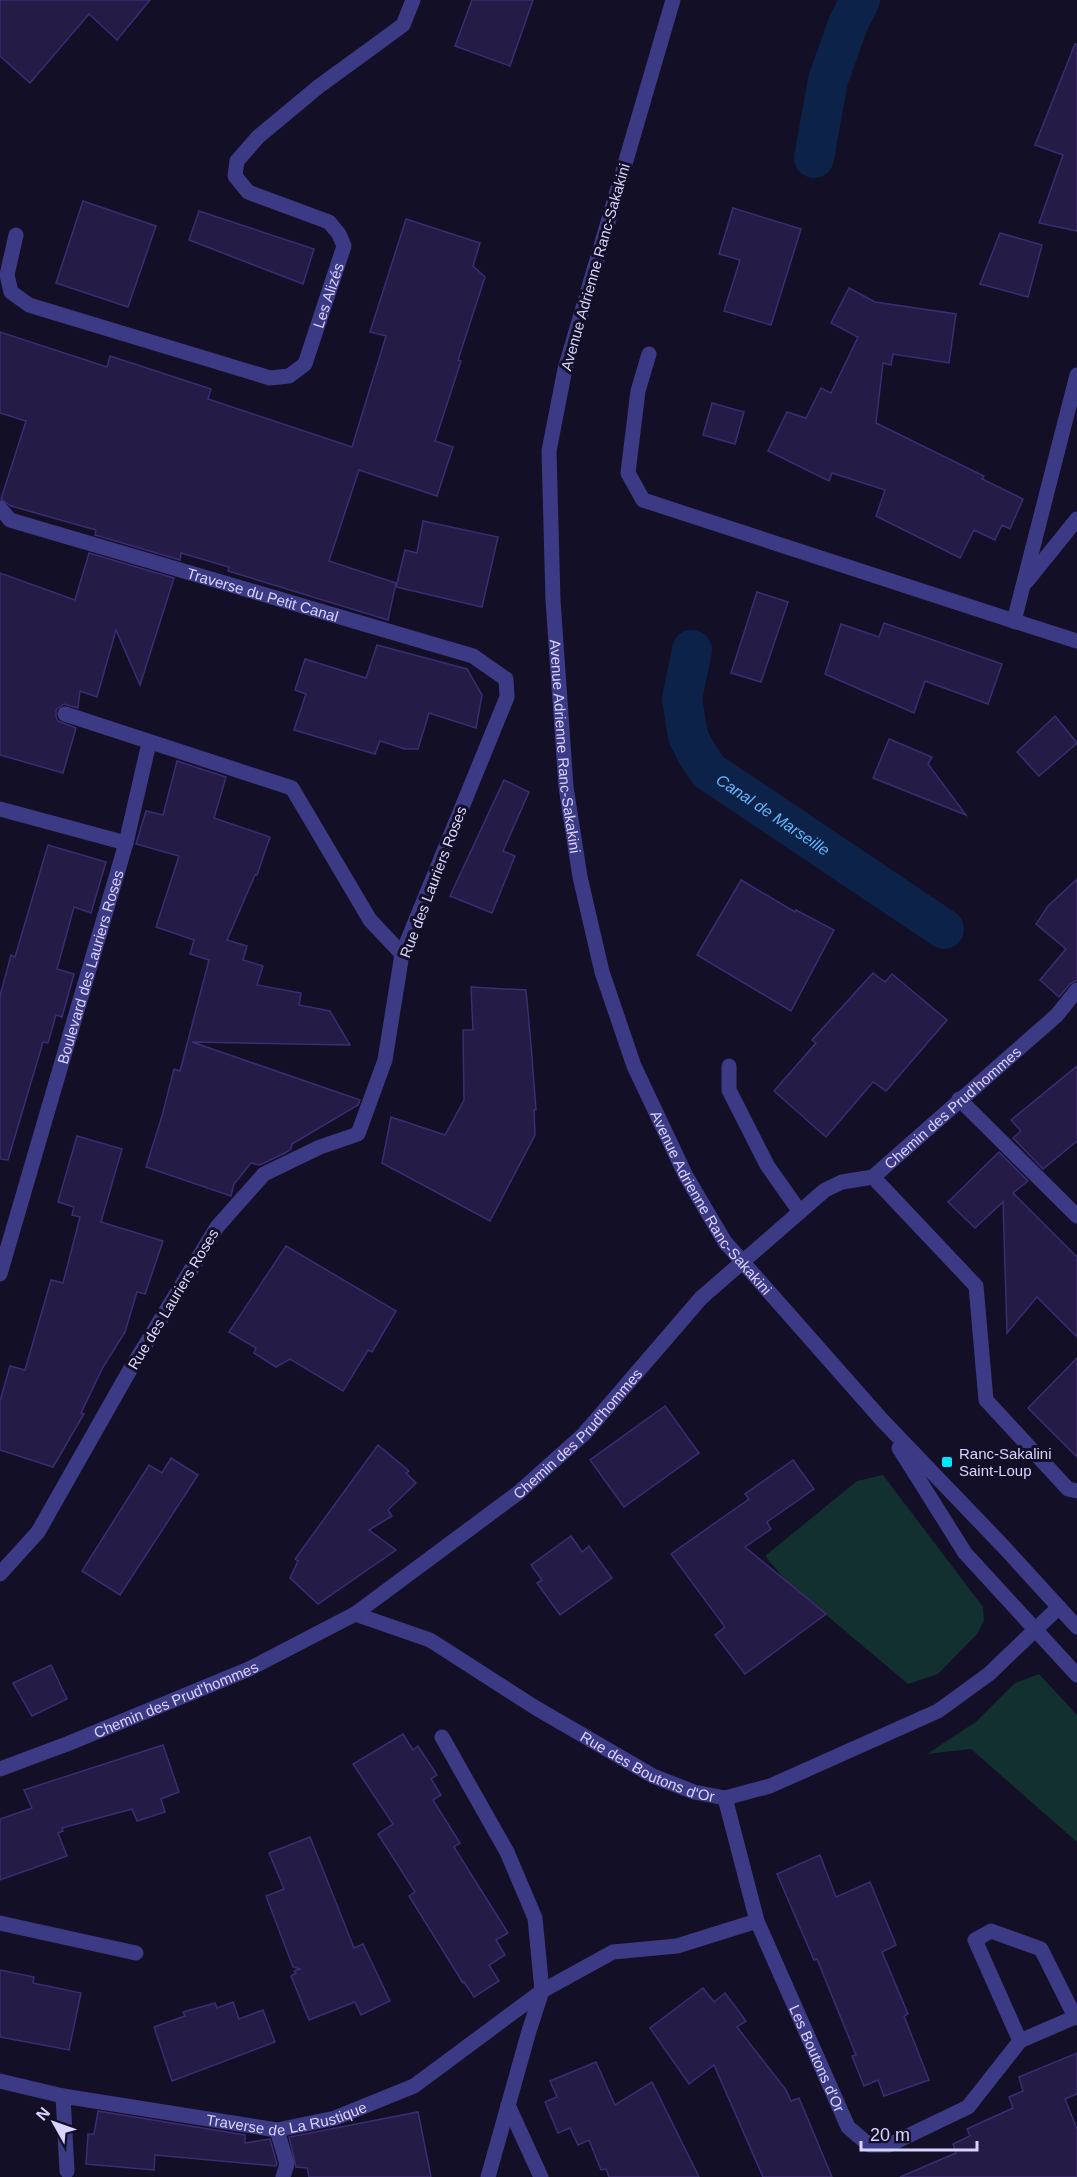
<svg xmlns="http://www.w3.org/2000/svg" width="1077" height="2177" viewBox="0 0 1077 2177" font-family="Helvetica,sans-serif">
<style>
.green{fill:#12302f}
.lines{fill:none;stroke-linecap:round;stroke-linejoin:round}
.canal{stroke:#0c2248;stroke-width:40}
.building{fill:#241b47;stroke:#3b2d73;stroke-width:1.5}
.minor{stroke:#3d3a85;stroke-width:15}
.poi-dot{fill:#00e5ff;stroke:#130f26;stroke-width:2}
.labels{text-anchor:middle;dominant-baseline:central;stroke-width:6;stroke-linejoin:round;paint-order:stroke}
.street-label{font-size:15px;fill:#d9d4ff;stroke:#130f26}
.poi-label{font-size:15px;fill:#d9d4ff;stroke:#130f26;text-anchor:start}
.water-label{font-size:16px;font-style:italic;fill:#62b6ff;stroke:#130f26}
</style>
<rect width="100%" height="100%" fill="#130f26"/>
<!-- green -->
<g class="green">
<path d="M883 1475 983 1607 984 1621 977 1634 938 1674 908 1684 786 1581 765 1556 857 1481Z"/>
<path d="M1039 1674 1077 1715V1842L971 1749 927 1754 977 1721 1015 1683Z"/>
</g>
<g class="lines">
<!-- canal -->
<g class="canal">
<path d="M814 158 828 80 848 24 860 0"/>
<path id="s1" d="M692 650 682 699 688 736 698 756 710 772 944 929"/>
</g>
</g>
<!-- building -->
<g class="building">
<path d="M0 0H150L117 40 89 14 30 83 0 56Z"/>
<path d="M472 0H533L510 66 455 46Z"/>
<path d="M1075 44H1077V231L1039 223 1063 155 1035 145Z"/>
<path d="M83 201 156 226 128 307 56 283Z"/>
<path d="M733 208 801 229 771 325 724 311 740 260 719 254Z"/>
<path d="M199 211 314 249 303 284 189 240Z"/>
<path d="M406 219 480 243 473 266 485 277 458 360 461 361 435 441 453 447 437 496 359 470 329 561 396 583 388 620 228 571 229 567 181 553 180 560 95 535 96 530 11 506 1 499 26 421 0 413V332L107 367 110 356 211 389 208 399 352 447 386 336 370 332Z"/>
<path d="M1000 233 1042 245 1028 297 980 284Z"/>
<path d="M849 288 875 302 956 314 949 363 893 354 891 365 883 363 876 423 984 476 982 479 1023 499 1010 529 1002 525 995 540 974 530 960 558 876 516 885 490 832 473 829 481 768 451 787 412 806 418 821 388 831 393 858 337 831 323Z"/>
<path d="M712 403 744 412 735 444 703 435Z"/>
<path d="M423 521 498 537 482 607 396 587 405 550 417 553Z"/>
<path d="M89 553 174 578 140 685 116 630 97 697 80 691 78 708 64 704 56 710V717L58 721 76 728 63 773 0 755V573L75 600Z"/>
<path d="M757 592 788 602 761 682 731 673Z"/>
<path d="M884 623 1002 664 988 704 925 681 914 713 825 674 841 624 879 637Z"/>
<path d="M377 645 467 669 482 695 476 728 429 713 418 749H405L380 741 375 754 294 730 306 694 295 690 305 659 366 678Z"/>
<path d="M1055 716 1077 743 1039 776 1017 752Z"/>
<path d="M889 739 932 757 928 764 966 815 873 778Z"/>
<path d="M177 761 226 777 214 818 270 837 257 875H255L227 940 247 946 243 960 263 966 257 985 301 993 299 1005 330 1011 350 1045 192 1042 360 1100 358 1105 292 1144 291 1149 285 1153 260 1165 251 1163 234 1184 231 1196 146 1167 162 1116 174 1069 180 1071 209 960 190 954 194 940 156 927 179 856 136 844 146 811 163 815Z"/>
<path d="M504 780 529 792 503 851 515 856 492 913 450 896Z"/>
<path d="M48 845 106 862 91 913 74 907 57 969 74 974 62 1017 56 1015 48 1043 43 1042 8 1160 0 1159V996L11 955 15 957Z"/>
<path d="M1077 879V980L1070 984 1059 997 1040 980 1066 949 1036 924 1048 906Z"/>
<path d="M741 880 795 912 796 910 834 930 791 1011 697 955Z"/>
<path d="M873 973 885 982 892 974 947 1020 886 1091 873 1082 826 1137 774 1091 816 1043 812 1040Z"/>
<path d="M471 987 526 990 531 1045 536 1110H534L535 1135 490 1221 382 1163 391 1117 445 1135 464 1100 463 1030H473Z"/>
<path d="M1077 1066V1141L1043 1169 1013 1138 1021 1131 1011 1120Z"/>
<path d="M77 1136 122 1149 101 1222 163 1241 145 1294 137 1292 125 1332 103 1367 81 1413 84 1414 53 1467 0 1450V1401L10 1366 25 1370 51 1280 63 1283 80 1217 72 1215 74 1207 58 1202Z"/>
<path d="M999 1152 1028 1181 1013 1193 1077 1257V1337L1037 1297 1007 1333 1003 1202 975 1228 948 1202Z"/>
<path d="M286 1246 396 1311 372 1352 368 1350 343 1391 290 1359 276 1367 254 1353 256 1348 229 1332Z"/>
<path d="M1077 1358V1457L1028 1408Z"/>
<path d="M665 1406 699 1453 624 1507 590 1460Z"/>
<path d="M378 1445 409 1471 406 1473 416 1483 388 1510 392 1516 369 1530 396 1550 318 1604 290 1578 298 1561 295 1559Z"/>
<path d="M171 1458 198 1475 120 1595 82 1571 149 1465 162 1473Z"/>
<path d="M793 1460 814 1489 767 1522 771 1529 745 1547 826 1614 745 1674 715 1635 725 1627 671 1554 749 1499 745 1494Z"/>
<path d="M571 1536 582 1552 589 1546 612 1578 560 1615 537 1583 542 1580 531 1565Z"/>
<path d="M51 1665 67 1699 32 1716 13 1683Z"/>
<path d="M403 1734 413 1750 418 1746 437 1775 431 1779 441 1795 433 1800 460 1843 454 1847 508 1933 496 1940 505 1955 489 1965 499 1981 474 1997 464 1982 463 1983 409 1896 415 1892 378 1834 393 1824 353 1764Z"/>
<path d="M163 1745 179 1792 161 1799 165 1812 137 1821 132 1809 62 1828 63 1831 58 1833 67 1856 0 1880V1819L32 1808 24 1790Z"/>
<path d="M310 1837 354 1948 363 1944 390 2001 361 2015 355 2002 309 2020 291 1976 296 1973 294 1971 300 1969 293 1967 266 1896 284 1889 269 1853Z"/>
<path d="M820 1855 836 1897 870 1882 896 1945 882 1952 908 2014 904 2016 929 2080 884 2096 878 2080 864 2086 852 2056 856 2055 817 1959 814 1960 777 1874Z"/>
<path d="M0 1970 34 1977 33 1983 81 1993 69 2050 0 2037Z"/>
<path d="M703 1988 714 2002 725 1993 746 2021 737 2027 786 2090 791 2101 799 2098 832 2177H763L714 2065 689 2084 650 2028Z"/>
<path d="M233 2002 239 2019 263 2010 275 2042 172 2081 154 2027 185 2016 183 2012 215 2003 217 2008Z"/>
<path d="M1077 2053V2094L1065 2099 1077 2129V2177H900L956 2153 953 2144 970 2136 967 2129 1013 2108 1009 2097 1023 2091 1019 2077Z"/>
<path d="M596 2062 615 2105 652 2082 699 2177H609L606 2169 601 2170 589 2140 578 2145 570 2128 558 2133 545 2102 557 2097 550 2081Z"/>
<path d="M98 2111 245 2135V2143L270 2139 277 2164 276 2166 155 2155 154 2170 86 2164 88 2134H94Z"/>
<path d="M418 2112 431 2177H309L307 2168 296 2167 289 2137Z"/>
</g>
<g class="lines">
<!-- minor -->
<g class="minor">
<path id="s2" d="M673 0 565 369 549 451 553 600 566 787 580 877 602 972 634 1066 686 1176 725 1242 882 1420 1002 1545 1077 1627"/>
<path id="s3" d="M16 235 7 275 11 292 29 305 270 378 289 376 305 364 344 246 339 234 329 222 248 192 235 176 237 161 258 137 318 87 403 25 413 0"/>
<path d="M649 354 638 391 628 473 643 500 1014 621"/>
<path d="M1077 375 1014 621 1077 641"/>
<path id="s4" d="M0 508 10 520 473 656 506 679 507 697 402 954 385 1060 358 1134 320 1147 264 1174 217 1227 127 1375 38 1532 0 1574"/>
<path d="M1027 581 1077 519"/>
<path d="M65 714 292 788 370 920 402 954"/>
<path d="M0 809 126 843"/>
<path d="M729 1066V1090L767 1165 800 1212"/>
<path d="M959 1099 1077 1216"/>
<path d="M873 1177 976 1286 986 1400 1068 1489 1077 1491"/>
<path id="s5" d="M0 1274 126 843 149 743"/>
<path d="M899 1448 965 1553 1077 1675"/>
<path id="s6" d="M355 1614 430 1640 536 1708 653 1776 694 1792 725 1798 770 1786 938 1711 989 1674 1059 1607"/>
<path d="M442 1737 507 1852 535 1918 542 1991 529 2031 488 2177"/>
<path id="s7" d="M0 1769 67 1744 249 1669 355 1614 518 1493 584 1434 701 1298 825 1190 842 1182 873 1177 1057 1015 1077 990"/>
<path id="s8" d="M757 1921 848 2127 869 2145H889L968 2107 1020 2041 1075 2017 1077 2018"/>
<path d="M0 1923 136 1953"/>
<path d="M1020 2041 975 1940 991 1931 1041 1949 1075 2017"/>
<path id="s9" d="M0 2081 63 2096 277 2130 335 2118 414 2086 542 1991 613 1952 677 1946 757 1921 725 1798"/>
<path d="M63 2096 67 2171"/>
<path d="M508 2105 541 2177"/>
<path d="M277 2130 287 2164 283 2177"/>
</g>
</g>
<!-- markers -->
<rect class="poi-dot" x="941" y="1456" width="12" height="12" rx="3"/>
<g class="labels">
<!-- street labels -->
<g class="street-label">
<text transform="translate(595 267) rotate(-74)">Avenue Adrienne Ranc-Sakakini</text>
<text stroke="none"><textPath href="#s3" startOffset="444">Les Alizés</textPath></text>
<text stroke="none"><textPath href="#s4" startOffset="279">Traverse du Petit Canal</textPath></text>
<text stroke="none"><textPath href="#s2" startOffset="764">Avenue Adrienne Ranc-Sakakini</textPath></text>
<text transform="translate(433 882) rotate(-69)">Rue des Lauriers Roses</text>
<text stroke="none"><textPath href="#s5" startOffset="320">Boulevard des Lauriers Roses</textPath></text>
<text stroke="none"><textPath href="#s7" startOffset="1179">Chemin des Prud'hommes</textPath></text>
<text stroke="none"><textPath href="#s2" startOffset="1250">Avenue Adrienne Ranc-Sakakini</textPath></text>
<text transform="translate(173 1299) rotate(-59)">Rue des Lauriers Roses</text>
<text stroke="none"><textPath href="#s7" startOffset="675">Chemin des Prud'hommes</textPath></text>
<text stroke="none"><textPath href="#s7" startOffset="189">Chemin des Prud'hommes</textPath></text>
<text stroke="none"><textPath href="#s6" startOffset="332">Rue des Boutons d'Or</textPath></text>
<text stroke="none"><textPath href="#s8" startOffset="150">Les Boutons d'Or</textPath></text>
<text stroke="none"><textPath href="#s9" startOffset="292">Traverse de La Rustique</textPath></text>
</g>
<!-- poi labels -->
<g class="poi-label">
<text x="959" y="1453">Ranc-Sakalini<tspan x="959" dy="17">Saint-Loup</tspan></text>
</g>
<!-- water labels -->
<g class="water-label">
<text stroke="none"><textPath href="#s1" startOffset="206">Canal de Marseille</textPath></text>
</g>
</g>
<!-- north arrow -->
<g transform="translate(54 2123) rotate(310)" stroke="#130f26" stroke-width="4.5" paint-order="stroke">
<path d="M0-4.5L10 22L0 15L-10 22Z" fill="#d9d4ff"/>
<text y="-9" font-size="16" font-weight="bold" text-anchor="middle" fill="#d9d4ff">N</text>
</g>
<!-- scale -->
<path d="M861 2141v9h116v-9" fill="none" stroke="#d9d4ff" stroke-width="3"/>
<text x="870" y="2141" font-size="18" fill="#d9d4ff" stroke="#130f26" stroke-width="4.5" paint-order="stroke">20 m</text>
</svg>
